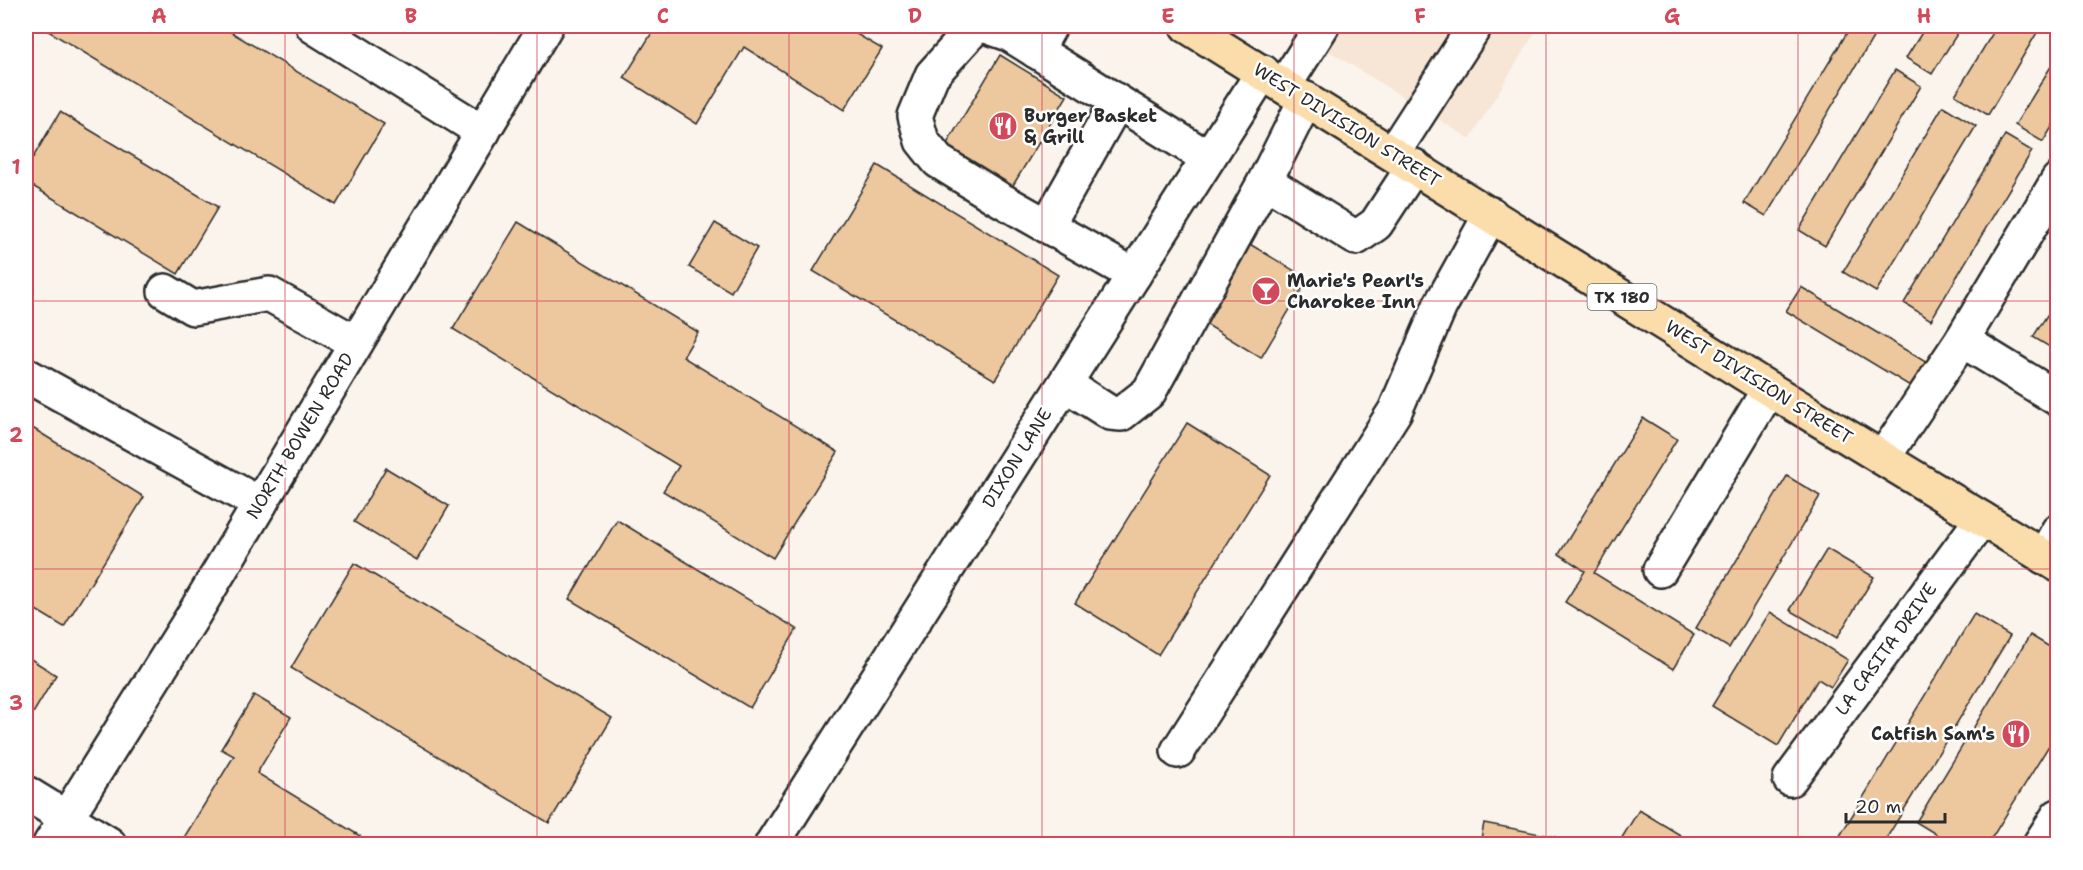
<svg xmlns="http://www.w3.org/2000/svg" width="2083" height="870" viewBox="0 0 2083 870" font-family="'Shantell Sans',sans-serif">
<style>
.built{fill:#f7e6d5}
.building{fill:#edc79e;stroke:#2b2b2b;stroke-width:1.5}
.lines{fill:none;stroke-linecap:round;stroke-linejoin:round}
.minor-casing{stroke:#2b2b2b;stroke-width:38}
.major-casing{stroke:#2b2b2b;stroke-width:38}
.minor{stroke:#fff;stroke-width:33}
.major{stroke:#fbddab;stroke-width:33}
.grid{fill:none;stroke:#d1495b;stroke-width:1.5;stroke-opacity:0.55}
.labels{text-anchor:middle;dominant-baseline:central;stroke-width:5;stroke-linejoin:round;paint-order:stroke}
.shield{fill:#fff;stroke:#6b6b6b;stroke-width:1.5}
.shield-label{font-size:16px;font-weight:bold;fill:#2b2b2b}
.poi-label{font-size:18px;font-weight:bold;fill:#2b2b2b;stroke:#fff;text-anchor:start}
.street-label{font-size:18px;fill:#2b2b2b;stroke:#fff}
.neatline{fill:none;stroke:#d1495b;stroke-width:2}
.grid-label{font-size:20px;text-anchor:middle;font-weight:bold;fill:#d1495b}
</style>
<rect width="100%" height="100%" fill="#fbf4ec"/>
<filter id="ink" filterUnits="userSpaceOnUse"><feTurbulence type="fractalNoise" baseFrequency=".0167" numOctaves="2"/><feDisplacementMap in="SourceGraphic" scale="12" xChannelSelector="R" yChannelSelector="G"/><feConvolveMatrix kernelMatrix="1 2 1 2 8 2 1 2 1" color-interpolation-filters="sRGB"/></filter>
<g filter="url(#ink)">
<!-- built -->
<path class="built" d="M1289 26H1539L1470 139Z"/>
<!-- building -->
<g class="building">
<path d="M40 26H221L384 124 336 205Z"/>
<path d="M656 26H843L882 49 844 110 744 47 697 124 624 78Z"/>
<path d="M1851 26H1857L1874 36 1766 216 1744 203Z"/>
<path d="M1926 26H1962L1932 74 1906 58Z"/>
<path d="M1997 26H2041L1988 115 1955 95Z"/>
<path d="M1000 55 1067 96 1006 197 939 157Z"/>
<path d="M2058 55V117L2043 142 2015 125Z"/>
<path d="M1895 70 1921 86 1825 246 1799 230Z"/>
<path d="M1943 106 1976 126 1876 292 1843 272Z"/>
<path d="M60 112 218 207 178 274 26 182V169Z"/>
<path d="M2005 135 2032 151 1931 320 1904 303Z"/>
<path d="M877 165 1058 275 995 380 813 271Z"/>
<path d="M518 222 698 332 683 357 838 452 773 558 663 491 679 466 453 329Z"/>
<path d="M715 223 757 248 731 292 689 267Z"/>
<path d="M1248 243 1308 279 1261 358 1201 321Z"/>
<path d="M1801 287 1929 364 1915 389 1786 311Z"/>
<path d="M2058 298V352L2033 337Z"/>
<path d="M1643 418 1677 439 1594 573 1694 635 1673 669 1565 602 1585 571 1559 554Z"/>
<path d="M1187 423 1270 475 1158 655 1075 603Z"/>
<path d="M26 424 144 497 64 627 26 604Z"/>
<path d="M386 468 449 506 417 560 354 522Z"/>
<path d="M1787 476 1820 496 1729 648 1696 628Z"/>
<path d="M617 520 797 629 750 708 569 599Z"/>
<path d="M1827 549 1874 577 1837 638 1790 610Z"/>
<path d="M354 563 612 718 549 823 291 668Z"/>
<path d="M1770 612 1848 660 1831 687 1818 679 1778 746 1712 706Z"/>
<path d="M1974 614 2010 636 1883 844H1835Z"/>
<path d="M2030 635 2058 652V731L1988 844H1952L1916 822Z"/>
<path d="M26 656 56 675 26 725Z"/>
<path d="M254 695 291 717 257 773 373 844H180L234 756 221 749Z"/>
<path d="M1639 810 1695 844H1618Z"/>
<path d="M1484 823 1556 837 1555 844H1480Z"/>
</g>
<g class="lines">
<!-- minor casing -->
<g class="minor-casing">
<g id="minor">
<path d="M313 26 483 132"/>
<path d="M976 26 932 75 915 116 922 141 938 161 996 197 1134 275"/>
<path d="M986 26 1009 34 1208 158"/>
<path d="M1036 51 1050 26"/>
<path d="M1284 86 1322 26"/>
<path d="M1306 99 1265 181 1356 238 1376 224 1414 166"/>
<path d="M1393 153 1475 26"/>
<path d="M2058 180 1962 340 2058 399"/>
<path d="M1047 226 1117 102"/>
<path d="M165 291 193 308 269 294 356 343"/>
<path d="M26 375 260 504"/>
<path d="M1065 384 1110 413 1121 414 1149 392 1265 181"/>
<path d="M1883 458 1962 340"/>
<path d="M2044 557 2058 531"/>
<path d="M1660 570 1769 389"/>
<path d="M1178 751 1395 411 1440 306 1491 214"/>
<path d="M1790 779 1982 519"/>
<path d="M26 793 109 844"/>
<path d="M50 844 191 619 546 26"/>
<path d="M772 844 1263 72"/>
<path d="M2040 844 2058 816"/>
</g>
</g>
<!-- major casing -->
<g class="major-casing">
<path id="major" d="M1187 26 1769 389 2058 565"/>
</g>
<!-- minor -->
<use href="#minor" class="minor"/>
<!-- major -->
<use href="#major" class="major"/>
</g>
</g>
<!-- grid -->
<path class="grid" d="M285 26V844M537 26V844M789 26V844M1042 26V844M1294 26V844M1546 26V844M1798 26V844M26 301H2058M26 569H2058"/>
<!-- icons -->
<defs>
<g id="restaurant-disc" transform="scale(1.5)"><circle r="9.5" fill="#d1495b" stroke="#fff"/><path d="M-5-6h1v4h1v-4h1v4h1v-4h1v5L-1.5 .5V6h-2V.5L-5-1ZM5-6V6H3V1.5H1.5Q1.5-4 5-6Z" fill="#fff"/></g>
<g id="bar-disc" transform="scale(1.5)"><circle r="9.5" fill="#d1495b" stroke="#fff"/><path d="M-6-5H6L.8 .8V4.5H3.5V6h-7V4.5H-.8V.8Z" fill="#fff"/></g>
</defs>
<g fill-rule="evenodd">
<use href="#restaurant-disc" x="1003" y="126"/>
<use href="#bar-disc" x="1266" y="291"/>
<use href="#restaurant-disc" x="2016" y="734"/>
</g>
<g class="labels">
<!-- shield labels -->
<rect class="shield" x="1587.5" y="284" width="69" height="26" rx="4.5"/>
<g class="shield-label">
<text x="1622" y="297">TX 180</text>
</g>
<!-- poi labels -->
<g class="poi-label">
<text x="1024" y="116">Burger Basket<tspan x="1024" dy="21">&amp; Grill</tspan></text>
<text x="1287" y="281">Marie's Pearl's<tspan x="1287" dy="21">Charokee Inn</tspan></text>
<text x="1995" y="734" text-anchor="end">Catfish Sam's</text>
</g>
<!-- street labels -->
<g class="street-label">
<text transform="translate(1347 125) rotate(32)">WEST DIVISION STREET</text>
<text transform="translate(1759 382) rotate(32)">WEST DIVISION STREET</text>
<text transform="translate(300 436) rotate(-59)">NORTH BOWEN ROAD</text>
<text transform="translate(1017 458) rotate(-58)">DIXON LANE</text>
<text transform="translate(1886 649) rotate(-54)">LA CASITA DRIVE</text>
</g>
</g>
<!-- margin -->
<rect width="2083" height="870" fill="none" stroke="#fff" stroke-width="66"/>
<!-- scale -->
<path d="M1846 813v9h99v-9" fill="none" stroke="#2b2b2b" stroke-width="3"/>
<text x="1855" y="813" font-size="18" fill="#2b2b2b" stroke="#ffffff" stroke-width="4.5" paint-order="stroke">20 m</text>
<rect x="33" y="33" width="2017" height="804" class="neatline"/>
<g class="grid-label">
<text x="159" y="23">A</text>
<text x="411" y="23">B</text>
<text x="663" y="23">C</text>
<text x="915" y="23">D</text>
<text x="1168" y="23">E</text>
<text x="1420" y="23">F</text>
<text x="1672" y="23">G</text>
<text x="1924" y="23">H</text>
<text x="16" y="174">1</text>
<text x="16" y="442">2</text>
<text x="16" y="710">3</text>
</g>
</svg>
